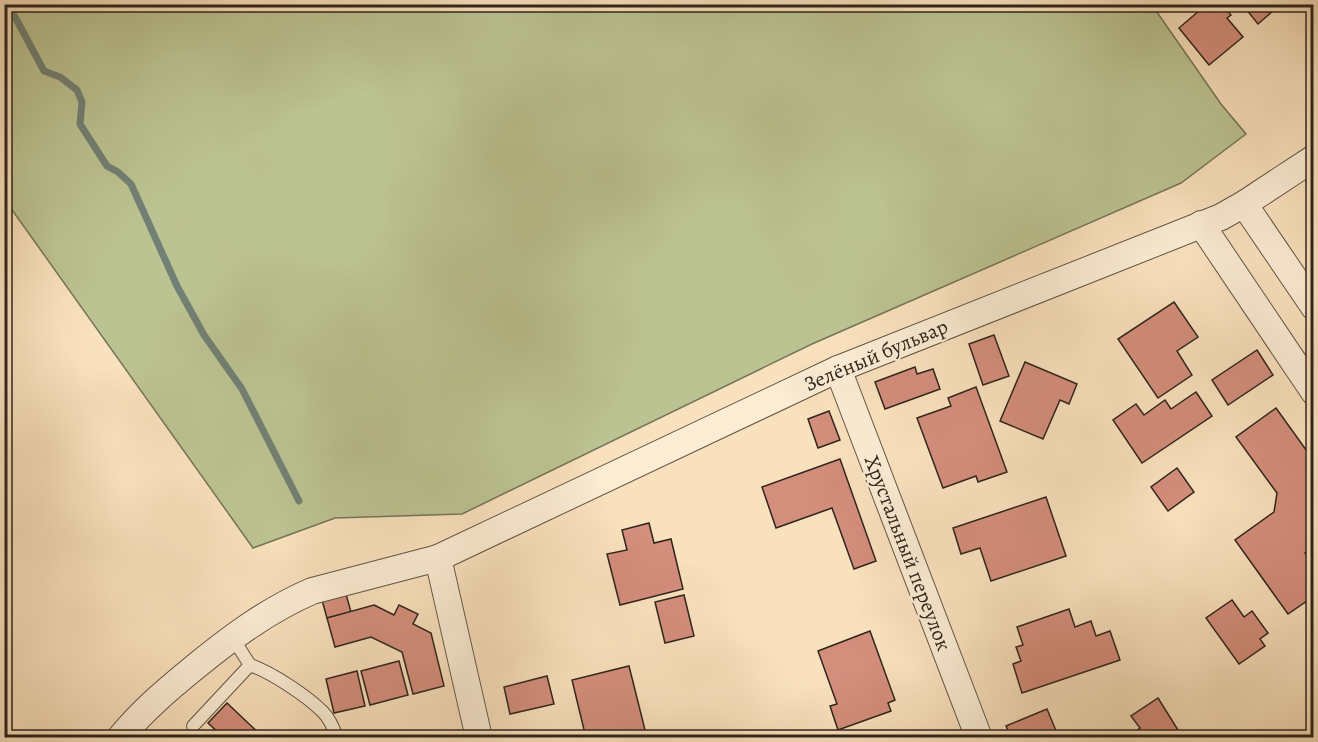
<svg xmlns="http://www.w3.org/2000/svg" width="1318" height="742" viewBox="0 0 1318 742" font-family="Alegreya,serif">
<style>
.green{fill:#bcc392;stroke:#767457;stroke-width:1.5}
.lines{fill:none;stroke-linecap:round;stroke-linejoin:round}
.stream{stroke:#728175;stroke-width:7}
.building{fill:#d48e7c;stroke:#2f251c;stroke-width:1.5}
.service-casing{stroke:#625444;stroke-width:14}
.minor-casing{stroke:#625444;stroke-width:28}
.service{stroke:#fbecd4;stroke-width:12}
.minor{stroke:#fbecd4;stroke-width:26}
.labels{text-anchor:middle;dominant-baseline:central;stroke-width:4.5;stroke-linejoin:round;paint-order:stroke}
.street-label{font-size:21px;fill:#2f251c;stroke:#fbecd4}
</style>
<rect width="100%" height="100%" fill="#f9e1bd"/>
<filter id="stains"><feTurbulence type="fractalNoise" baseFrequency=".00333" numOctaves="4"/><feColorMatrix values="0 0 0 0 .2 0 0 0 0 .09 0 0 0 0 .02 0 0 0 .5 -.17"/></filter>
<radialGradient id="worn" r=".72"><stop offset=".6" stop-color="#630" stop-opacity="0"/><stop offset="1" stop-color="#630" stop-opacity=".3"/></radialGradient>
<!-- green -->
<path class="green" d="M4 5H1152L1221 104 1246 134 1181 183 812 344 462 514 335 518 253 548 5 200Z"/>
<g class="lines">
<!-- stream -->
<path class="stream" d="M6 4 14 15 44 71 60 77 77 90 82 102 80 124 107 166 118 172 131 184 177 286 204 335 242 389 299 501"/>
</g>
<!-- building -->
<g class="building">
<path d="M1207 4H1222L1231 15 1227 18 1243 37 1209 65 1179 28Z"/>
<path d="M1242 4H1281L1258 24Z"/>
<path d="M1174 302 1198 337 1177 351 1192 375 1158 398 1118 339Z"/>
<path d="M994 335 1009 376 983 385 969 344Z"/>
<path d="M1257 350 1273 375 1228 405 1212 380Z"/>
<path d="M1025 362 1077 384 1069 404 1060 400 1043 439 1000 421Z"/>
<path d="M915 367 917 374 933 369 940 389 885 409 875 382Z"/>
<path d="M976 387 1007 472 978 482 976 476 943 488 917 418 951 406 948 398Z"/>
<path d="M1196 392 1212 416 1142 463 1113 420 1136 404 1144 415 1165 400 1171 409Z"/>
<path d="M1276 408 1314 461V547L1305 553 1314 565V596L1288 614 1235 540 1274 512 1277 493 1236 437Z"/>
<path d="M829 411 840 440 818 448 808 419Z"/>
<path d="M840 459 876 561 854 569 832 508 776 528 762 487Z"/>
<path d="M1177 468 1194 492 1168 511 1151 487Z"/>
<path d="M1046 497 1066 556 991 581 980 548 961 554 953 528Z"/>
<path d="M649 523 654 543 671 539 683 589 620 605 607 554 627 550 622 530Z"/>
<path d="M344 587 351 612 327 618 320 593Z"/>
<path d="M684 595 694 636 665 643 655 602Z"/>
<path d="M1232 600 1244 617 1252 611 1268 633 1260 639 1265 646 1239 664 1206 618Z"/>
<path d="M374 605 394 615 399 605 418 614 413 624 431 633 444 686 413 694 402 652 371 637 335 647 327 618Z"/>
<path d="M1069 609 1075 627 1091 621 1096 636 1110 631 1120 660 1022 693 1013 664 1021 661 1016 647 1023 645 1017 627Z"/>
<path d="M870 631 895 700 888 703 891 711 838 730 830 706 837 704 818 651Z"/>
<path d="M399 661 408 695 370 705 361 671Z"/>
<path d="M629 666 645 730 614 738H586L572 680Z"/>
<path d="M357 671 365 706 334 713 326 679Z"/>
<path d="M547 676 554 704 510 714 504 687Z"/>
<path d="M1158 698 1183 738H1126L1140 728 1131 716Z"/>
<path d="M227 703 264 738H224L208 723Z"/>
<path d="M1047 709 1059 738H1011L1006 726Z"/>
</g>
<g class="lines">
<!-- service casing -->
<g class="service-casing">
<g id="service">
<path d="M232 637 250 665"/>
<path d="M193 726 250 665C271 672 307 696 323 712 330 719 334 729 337 738"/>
</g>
</g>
<!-- minor casing -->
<g class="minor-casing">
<g id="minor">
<path d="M1244 204 1314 307"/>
<path d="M1201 224 1314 392"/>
<path d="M838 369 979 738"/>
<path d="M438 558 479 738"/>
<path d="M120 738C142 711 168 689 195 667 232 637 268 610 312 591L438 558 838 369 1221 217 1244 204 1314 158"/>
</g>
</g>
<!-- service -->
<use href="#service" class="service"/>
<!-- minor -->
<use href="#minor" class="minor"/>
</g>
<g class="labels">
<!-- street labels -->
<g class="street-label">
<text transform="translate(876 355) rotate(-23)">Зелёный бульвар</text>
<text transform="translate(908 553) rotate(69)">Хрустальный переулок</text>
</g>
</g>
<!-- margin -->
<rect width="1318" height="742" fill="none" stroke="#f9e1bd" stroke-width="24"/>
<rect x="6" y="6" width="1306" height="730" fill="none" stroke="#2f251c" stroke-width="3"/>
<rect x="12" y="12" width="1294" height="718" fill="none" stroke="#2f251c" stroke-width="1.5"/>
<rect width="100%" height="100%" filter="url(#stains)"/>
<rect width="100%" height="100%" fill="url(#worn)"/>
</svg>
